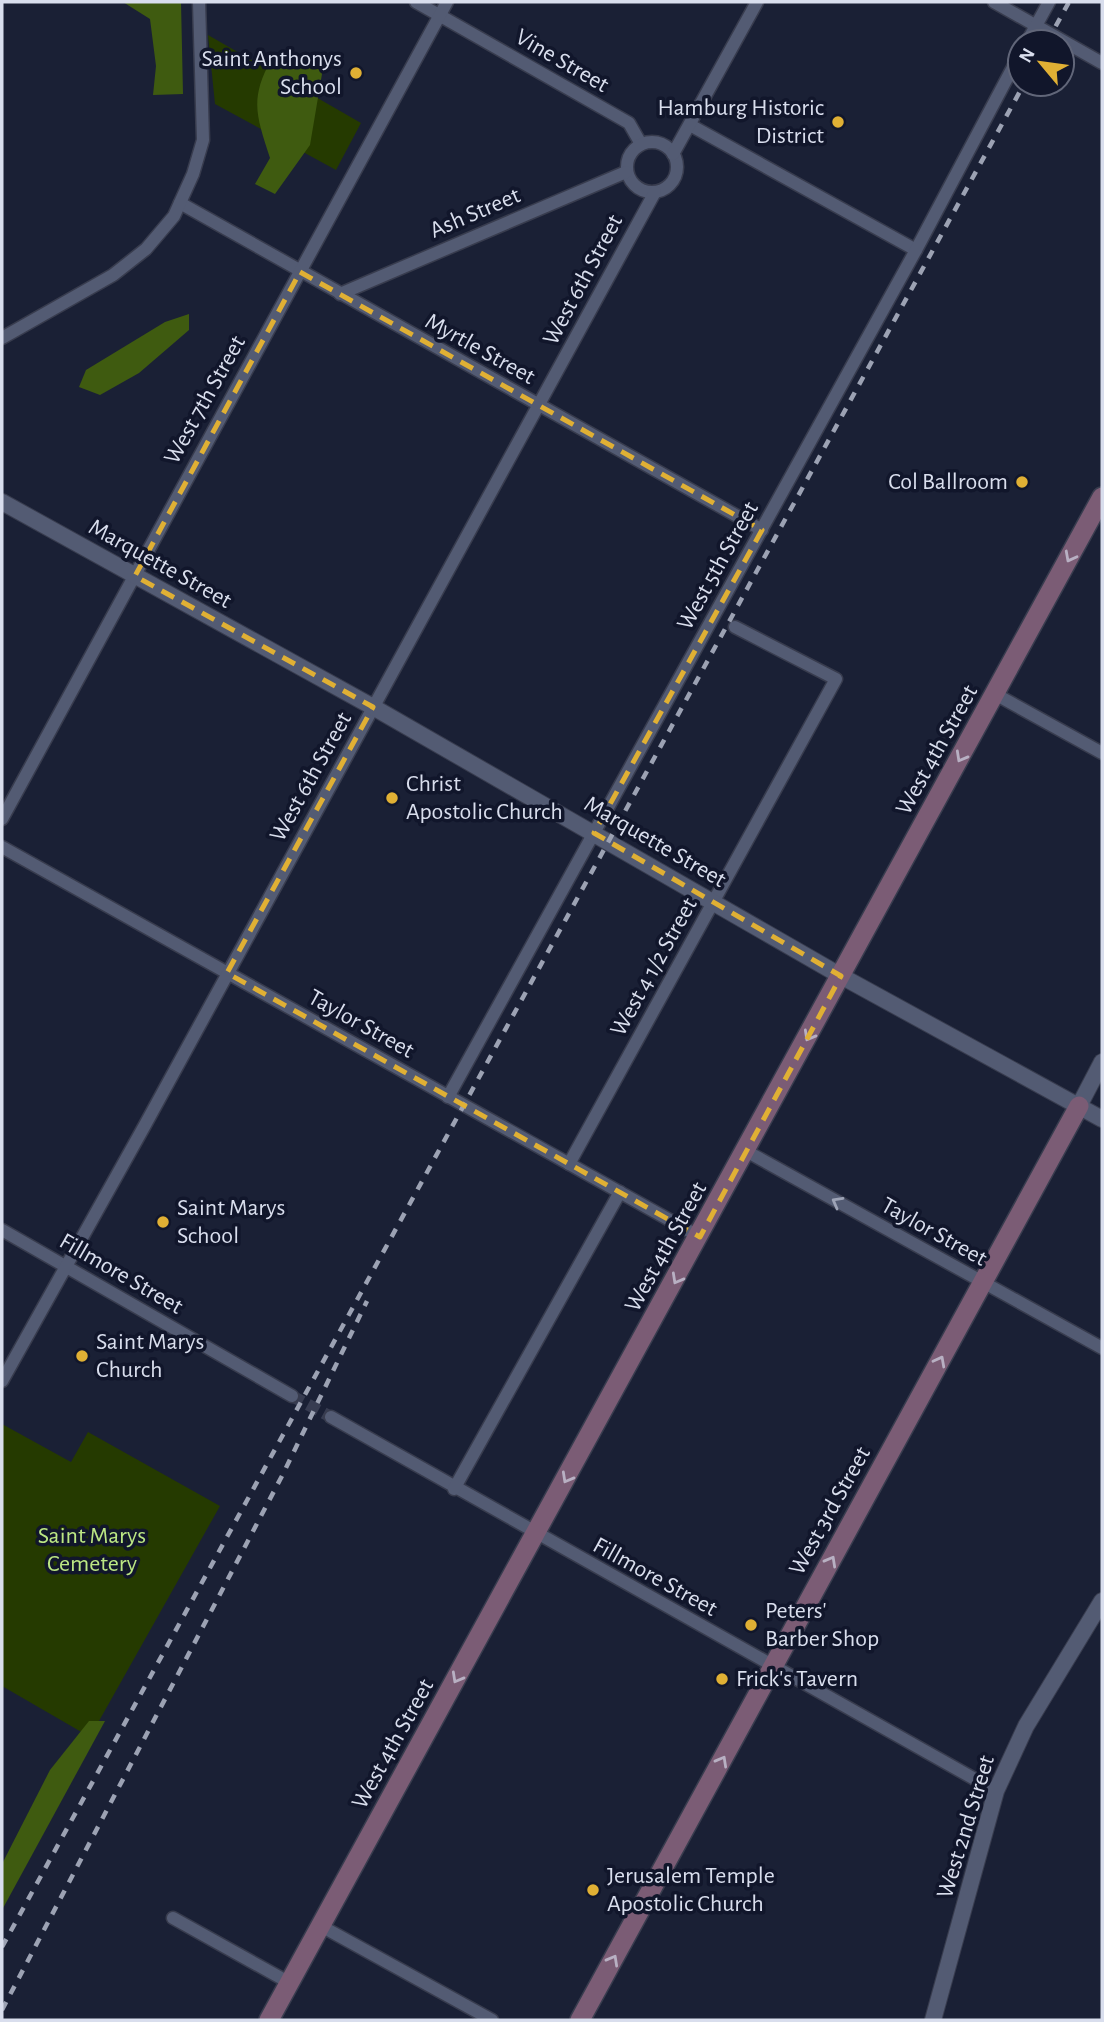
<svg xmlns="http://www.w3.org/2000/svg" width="1104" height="2022" viewBox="0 0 1104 2022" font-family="'Alegreya Sans',sans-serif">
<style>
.green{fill:#253a00}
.forest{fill:#3f5b10}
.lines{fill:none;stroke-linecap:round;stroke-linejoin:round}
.minor-tunnel{stroke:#373c51;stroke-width:12;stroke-dasharray:12 6;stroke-linecap:butt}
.minor-casing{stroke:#383c4e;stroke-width:15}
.tertiary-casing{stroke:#383c4e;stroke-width:18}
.secondary-casing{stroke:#383c4e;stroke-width:22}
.minor{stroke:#535b73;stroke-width:12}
.tertiary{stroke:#535b73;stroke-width:16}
.secondary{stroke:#7b5c75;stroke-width:19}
.rail{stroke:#9ca2b3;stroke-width:4.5;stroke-dasharray:9 9;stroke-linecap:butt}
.oneway{stroke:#b8b0c3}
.oneway2{stroke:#9da3b6}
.marked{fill:none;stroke:#e0b034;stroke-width:5;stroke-dasharray:14 9;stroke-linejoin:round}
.poi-dot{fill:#e0b034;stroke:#11162b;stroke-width:2.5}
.labels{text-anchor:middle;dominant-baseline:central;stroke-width:7;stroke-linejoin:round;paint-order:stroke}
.poi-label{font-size:24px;fill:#d9deed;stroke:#11162b;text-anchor:start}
.street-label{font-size:24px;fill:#d9deed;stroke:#11162b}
.park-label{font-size:24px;fill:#bce784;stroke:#11162b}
</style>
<rect width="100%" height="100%" fill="#1a2035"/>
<!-- green -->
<g class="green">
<path d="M208 35 361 123 336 170 215 104Z"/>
<path d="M2 1424 71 1462 88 1432 220 1506 90 1737 2 1686Z"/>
</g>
<!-- forest -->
<g class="forest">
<path d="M123 2H181L183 94 153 95 156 66 150 19Z"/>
<path d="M271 60 320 62 322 74 310 145 275 194 255 184 270 158C257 117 249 100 271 60Z"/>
<path d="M189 314V330L139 373 100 395 79 387 86 370 165 322Z"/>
<path d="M89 1721H105L2 1910V1864L50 1770Z"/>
</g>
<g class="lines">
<!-- minor-tunnel -->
<path class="minor-tunnel" d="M292 1396 331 1417"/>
<!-- minor casing -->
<g class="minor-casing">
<g id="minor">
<path d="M416 2 629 123 641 144"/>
<path d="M994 2 1102 63"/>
<path d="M1027 42 1049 2"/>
<path d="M690 125 916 250"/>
<circle cx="652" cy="167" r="25"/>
<path d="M673 154 757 2"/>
<path d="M180 203 762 530"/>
<path d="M340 294 626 172"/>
<path d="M2 338 113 275 146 249 174 216 193 174 203 140 199 2"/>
<path d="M995 694 1102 753"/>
<path d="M2 819 447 2"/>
<path d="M2 847 700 1237"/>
<path d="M448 1097 916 250 1020 54"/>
<path d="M746 1151 1102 1348"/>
<path d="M569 1164 836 679 735 627"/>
<path d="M2 1230 292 1396"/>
<path d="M2 1381 145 1125 655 192"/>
<path d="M331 1417 996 1791"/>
<path d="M454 1489 620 1192"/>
<path d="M173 1918 290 1983"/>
<path d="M321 1926 492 2020"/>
</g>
</g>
<!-- tertiary casing -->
<g class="tertiary-casing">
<g id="tertiary">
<path d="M2 502 373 707 841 976 1102 1119"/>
<path d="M1079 1106 1102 1062"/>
<path d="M933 2020 996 1791 1026 1726 1102 1601"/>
</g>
</g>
<!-- secondary casing -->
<g class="secondary-casing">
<g id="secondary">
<path d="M269 2020 1102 497"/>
<path d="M580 2020 1079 1106"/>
</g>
</g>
<!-- minor -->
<use href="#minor" class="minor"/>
<!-- tertiary -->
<use href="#tertiary" class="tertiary"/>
<!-- secondary -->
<use href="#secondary" class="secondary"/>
<!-- rail -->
<g class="rail">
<path d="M1047 42 1069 2"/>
<path d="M2 1947 1024 84"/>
<path d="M2 2010 283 1474 367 1301"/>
</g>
</g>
<!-- one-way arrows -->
<defs><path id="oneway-chevron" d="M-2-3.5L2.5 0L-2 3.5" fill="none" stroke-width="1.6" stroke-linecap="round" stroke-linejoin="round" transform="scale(1.75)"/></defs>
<g class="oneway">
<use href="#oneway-chevron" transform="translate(1070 557) rotate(118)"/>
<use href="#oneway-chevron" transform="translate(961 757) rotate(119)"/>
<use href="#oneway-chevron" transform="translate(809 1036) rotate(119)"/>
<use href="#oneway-chevron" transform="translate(677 1279) rotate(119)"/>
<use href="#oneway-chevron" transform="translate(940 1361) rotate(-62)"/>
<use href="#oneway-chevron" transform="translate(567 1478) rotate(119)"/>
<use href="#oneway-chevron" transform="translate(831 1561) rotate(-61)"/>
<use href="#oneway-chevron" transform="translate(457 1678) rotate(119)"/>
<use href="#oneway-chevron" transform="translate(722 1761) rotate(-61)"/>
<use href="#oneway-chevron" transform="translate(613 1960) rotate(-61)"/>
</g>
<use class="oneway2" href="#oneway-chevron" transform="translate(837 1202) rotate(-151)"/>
<!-- marked area -->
<path class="marked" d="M300 272 762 530 594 833 841 976 700 1237 227 973 373 707 135 576Z"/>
<!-- markers -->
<g class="poi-dot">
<circle cx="356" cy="73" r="7"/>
<circle cx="838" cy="122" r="7"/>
<circle cx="1022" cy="482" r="7"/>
<circle cx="392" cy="798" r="7"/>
<circle cx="163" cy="1222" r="7"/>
<circle cx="82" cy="1356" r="7"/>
<circle cx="751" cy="1625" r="7"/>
<circle cx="722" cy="1679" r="7"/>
<circle cx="593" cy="1890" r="7"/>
</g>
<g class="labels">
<!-- poi labels -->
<g class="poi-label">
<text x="342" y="59" text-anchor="end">Saint Anthonys<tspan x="342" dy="28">School</tspan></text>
<text x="824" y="108" text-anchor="end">Hamburg Historic<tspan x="824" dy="28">District</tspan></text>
<text x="1008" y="482" text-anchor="end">Col Ballroom</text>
<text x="406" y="784">Christ<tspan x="406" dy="28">Apostolic Church</tspan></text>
<text x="177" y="1208">Saint Marys<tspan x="177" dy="28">School</tspan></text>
<text x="96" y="1342">Saint Marys<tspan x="96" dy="28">Church</tspan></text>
<text x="765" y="1611">Peters'<tspan x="765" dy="28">Barber Shop</tspan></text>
<text x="736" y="1679">Frick's Tavern</text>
<text x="607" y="1876">Jerusalem Temple<tspan x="607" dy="28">Apostolic Church</tspan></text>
</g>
<!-- street labels -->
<g class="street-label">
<text transform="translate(562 61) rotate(30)">Vine Street</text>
<text transform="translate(475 213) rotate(-23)">Ash Street</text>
<text transform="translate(583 280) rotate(-62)">West 6th Street</text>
<text transform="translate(480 349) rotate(29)">Myrtle Street</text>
<text transform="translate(205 400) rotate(-61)">West 7th Street</text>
<text transform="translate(160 564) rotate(29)">Marquette Street</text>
<text transform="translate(718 566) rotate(-61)">West 5th Street</text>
<text transform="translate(937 750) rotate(-61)">West 4th Street</text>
<text transform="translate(311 777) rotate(-61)">West 6th Street</text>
<text transform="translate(655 842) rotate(30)">Marquette Street</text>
<text transform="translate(654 967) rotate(-61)">West 4 1/2 Street</text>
<text transform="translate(361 1024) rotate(29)">Taylor Street</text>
<text transform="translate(934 1232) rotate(29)">Taylor Street</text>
<text transform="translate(666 1247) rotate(-61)">West 4th Street</text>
<text transform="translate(121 1274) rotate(30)">Fillmore Street</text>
<text transform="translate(830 1511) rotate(-61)">West 3rd Street</text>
<text transform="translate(655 1577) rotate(29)">Fillmore Street</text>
<text transform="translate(393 1744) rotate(-61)">West 4th Street</text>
<text transform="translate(966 1827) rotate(-73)">West 2nd Street</text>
</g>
<!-- park labels -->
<g class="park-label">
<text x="92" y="1536">Saint Marys<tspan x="92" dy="28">Cemetery</tspan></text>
</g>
</g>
<!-- border -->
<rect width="1104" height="2022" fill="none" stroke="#d9deed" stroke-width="7"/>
<!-- north arrow -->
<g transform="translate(1041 63) rotate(299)"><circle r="33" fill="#11162b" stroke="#616679" stroke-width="2"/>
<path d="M0-5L12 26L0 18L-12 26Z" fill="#e0b034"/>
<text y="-10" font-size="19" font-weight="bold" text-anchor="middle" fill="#d9deed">N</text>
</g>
</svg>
